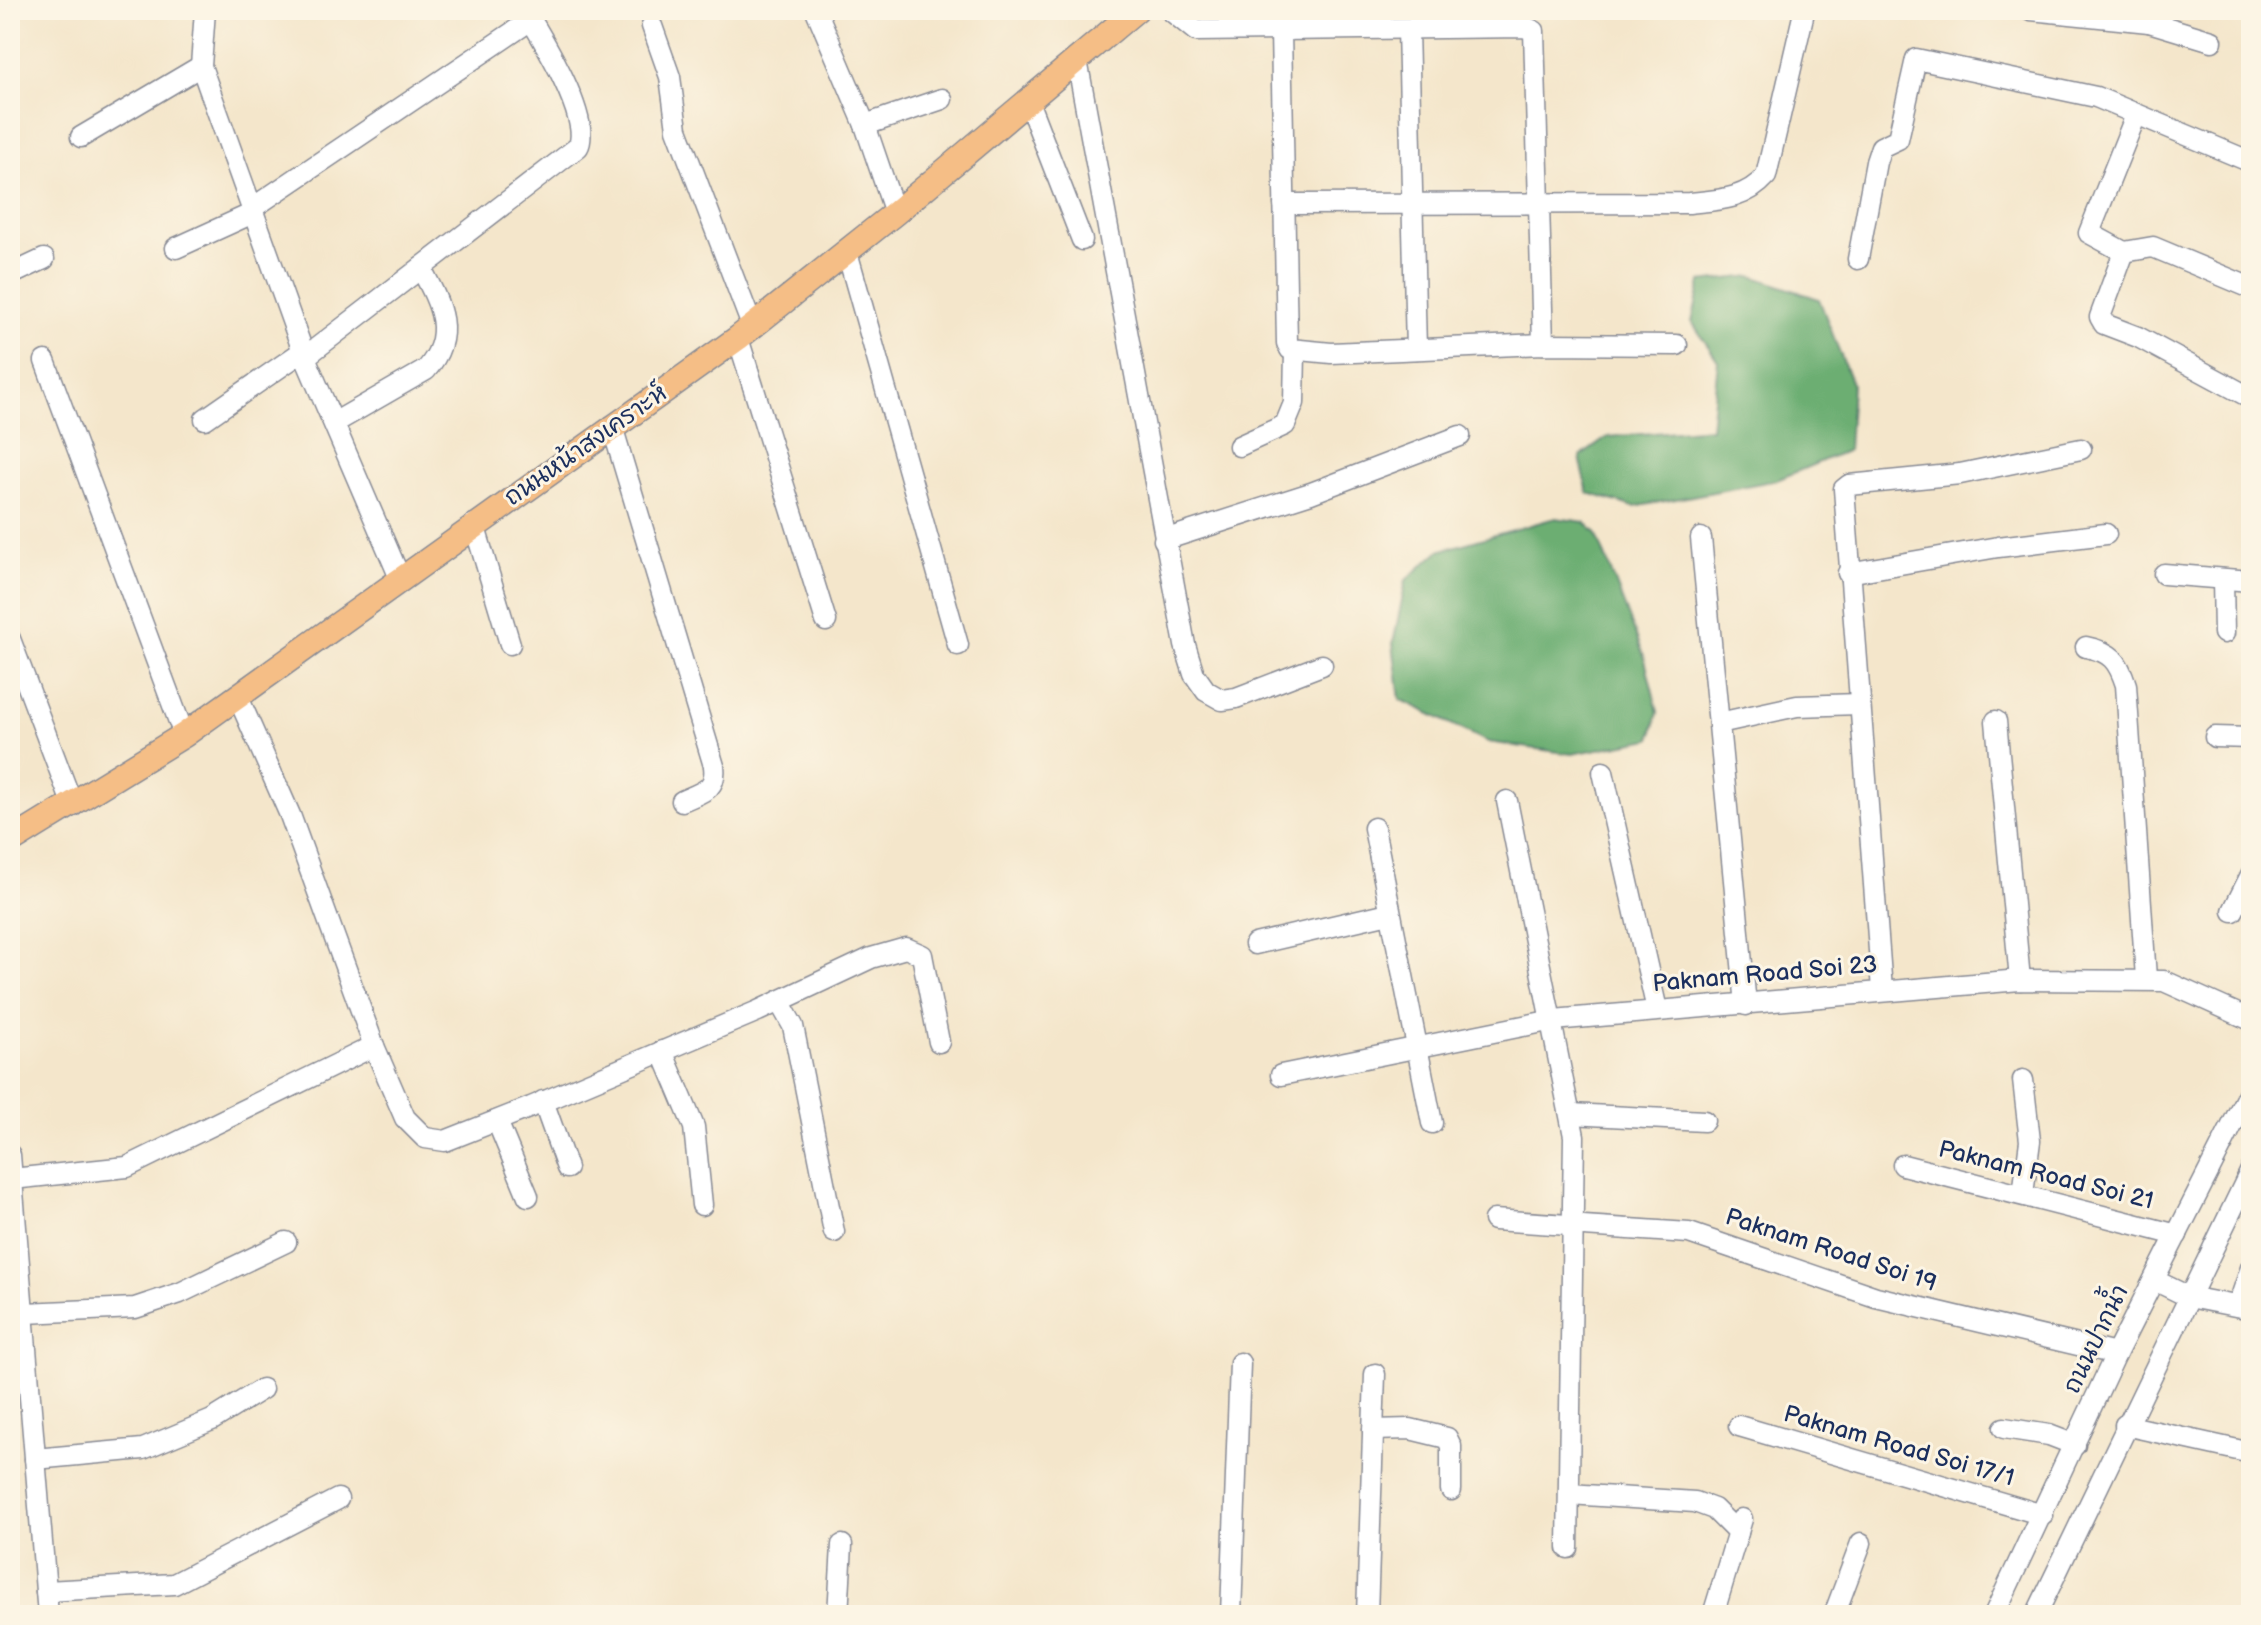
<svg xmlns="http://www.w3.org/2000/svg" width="2261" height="1625" viewBox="0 0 2261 1625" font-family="'Balsamiq Sans','Playpen Sans Thai',sans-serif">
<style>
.forest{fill:#6cae72;stroke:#446e68;stroke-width:2}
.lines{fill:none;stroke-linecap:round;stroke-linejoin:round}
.minor-casing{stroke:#888a94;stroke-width:23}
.major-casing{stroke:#888a94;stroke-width:27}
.minor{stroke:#fff;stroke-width:20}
.major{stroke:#f5be86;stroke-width:24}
.labels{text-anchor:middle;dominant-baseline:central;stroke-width:6;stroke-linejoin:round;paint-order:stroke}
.street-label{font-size:24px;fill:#1b2f5e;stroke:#fcf5e5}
</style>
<rect width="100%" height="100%" fill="#fcf5e5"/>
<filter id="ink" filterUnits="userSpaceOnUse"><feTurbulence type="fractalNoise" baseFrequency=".0125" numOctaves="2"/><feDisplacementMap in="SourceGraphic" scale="16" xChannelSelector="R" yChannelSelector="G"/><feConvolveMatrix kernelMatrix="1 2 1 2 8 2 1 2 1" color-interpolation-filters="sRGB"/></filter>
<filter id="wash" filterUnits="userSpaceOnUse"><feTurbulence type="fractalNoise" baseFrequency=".006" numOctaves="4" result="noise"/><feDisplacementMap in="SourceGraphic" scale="32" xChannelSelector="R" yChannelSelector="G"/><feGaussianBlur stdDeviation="1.8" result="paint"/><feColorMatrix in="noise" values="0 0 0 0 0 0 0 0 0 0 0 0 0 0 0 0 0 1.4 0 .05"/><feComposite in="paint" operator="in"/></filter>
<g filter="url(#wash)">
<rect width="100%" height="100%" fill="#f4e6cb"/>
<!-- forest -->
<g class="forest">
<path d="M1752 276 1819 299 1852 384 1848 450 1777 480 1634 507 1588 493 1580 457 1608 437 1711 428 1718 361 1692 322 1701 282Z"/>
<path d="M1555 518 1585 522 1596 533 1644 656 1658 712 1651 739 1572 754 1488 742 1400 699 1393 644 1406 580 1439 551Z"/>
</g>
</g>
<g filter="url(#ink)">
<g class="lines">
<!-- minor casing -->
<g class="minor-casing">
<g id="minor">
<path d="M205 10 201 66 305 357 400 578"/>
<path d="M816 10 865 125 895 213"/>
<path d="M1170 10 1196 31 1525 27 1534 31 1543 344"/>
<path d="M2031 10 2149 22"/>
<path d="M2142 13 2149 22 2212 41"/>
<path d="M652 26 670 77 677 129 752 326"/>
<path d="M1408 29 1416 349"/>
<path d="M1281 31 1287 343 1290 349 1331 353 1543 344 1677 345"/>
<path d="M1077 60 1185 645 1194 674 1206 691 1222 700 1236 698 1322 665"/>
<path d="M1028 101 1082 240"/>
<path d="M2136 115 2089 233 2124 252 2100 317 2104 324 2138 337 2251 398"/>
<path d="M865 125 942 99"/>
<path d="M81 137 201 66"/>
<path d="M1284 204 1689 203C1718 200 1745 200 1766 176L1804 12"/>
<path d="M251 209 531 20"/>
<path d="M176 248 253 213"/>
<path d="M847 252 958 645"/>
<path d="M2124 252 2153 247 2251 288"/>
<path d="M1858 259 1876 162 1881 147 1898 139 1916 59 2096 97 2251 162"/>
<path d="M10 275 44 259"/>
<path d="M738 338 826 621"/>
<path d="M305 357 578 147C593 121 541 36 525 10"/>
<path d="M45 361 184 735"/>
<path d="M205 419 303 351"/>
<path d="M334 423 426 370C457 335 440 304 421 268"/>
<path d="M612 426 714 766C717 790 702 792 682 801"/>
<path d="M1239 446 1285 425 1294 403 1295 351"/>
<path d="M474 524 510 644"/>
<path d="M1701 538 1746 1005"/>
<path d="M1164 540 1311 493 1460 436"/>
<path d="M1848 573 1998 547 2106 534"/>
<path d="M2164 574 2251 581"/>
<path d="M2223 579 2224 633"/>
<path d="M10 639 73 806"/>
<path d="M2086 647C2111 652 2118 660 2126 685L2146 978"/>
<path d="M238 697 290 815 374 1046 405 1118 425 1138 445 1141 531 1107 758 1011 871 958 906 948 922 955 939 1042"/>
<path d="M1996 721 2020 980"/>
<path d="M1719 723 1797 706 1859 704"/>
<path d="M2215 737 2251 738"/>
<path d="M1603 772 1657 1010"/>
<path d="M1507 801 1574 1136 1568 1548"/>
<path d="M1374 828 1432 1123"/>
<path d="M2233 911 2251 875"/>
<path d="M1255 944 1389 913"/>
<path d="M1882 990 1844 489 1849 485 1960 474 2081 449"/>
<path d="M779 1001 793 1026 834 1232"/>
<path d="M662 1051 694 1127 702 1205"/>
<path d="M1281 1075 1553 1020 2020 980 2164 981 2251 1020"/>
<path d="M543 1101 567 1168"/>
<path d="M1571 1114 1704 1121"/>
<path d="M497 1121 528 1196"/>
<path d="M10 1155 48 1615"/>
<path d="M1903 1165 2177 1235"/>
<path d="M12 1179 127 1167 374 1046"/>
<path d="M2023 1194 2030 1141 2023 1080"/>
<path d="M1494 1220 1689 1233 1876 1297 2116 1354"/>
<path d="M2154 1280 2189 1297 2251 1309"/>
<path d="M2238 1306 2251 1268"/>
<path d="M25 1313 135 1308 180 1293 286 1242"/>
<path d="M2125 1425 2251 1453"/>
<path d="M1739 1426 2043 1515"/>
<path d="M2004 1428 2049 1435 2075 1445"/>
<path d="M1373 1430 1410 1429 1447 1438 1451 1446V1490"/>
<path d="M35 1459 143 1449 212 1420 262 1389"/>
<path d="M1569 1494 1695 1502 1714 1509 1738 1533"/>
<path d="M46 1591 174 1584 338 1499"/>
<path d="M838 1615 842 1545"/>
<path d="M1231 1615 1240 1363"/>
<path d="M1367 1615 1375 1374"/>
<path d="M1713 1615 1742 1519"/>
<path d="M1834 1615 1861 1543"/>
<path d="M1994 1615 2116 1354 2251 1088"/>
<path d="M2036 1615 2251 1170"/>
</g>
</g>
<!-- major casing -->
<g class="major-casing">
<path id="major" d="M10 842 184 735 738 338 895 213 1136 10"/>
</g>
<!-- minor -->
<use href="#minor" class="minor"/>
<!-- major -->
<use href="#major" class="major"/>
</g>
</g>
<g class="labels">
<!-- street labels -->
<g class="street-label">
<text transform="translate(586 445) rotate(-35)">ถนนหน้าสงเคราะห์</text>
<text transform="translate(1765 974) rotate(-5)">Paknam Road Soi 23</text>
<text transform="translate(2046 1175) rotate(14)">Paknam Road Soi 21</text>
<text transform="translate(1831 1250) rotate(18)">Paknam Road Soi 19</text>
<text transform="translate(2096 1339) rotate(-64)">ถนนปากน้ำ</text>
<text transform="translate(1899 1446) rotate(16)">Paknam Road Soi 17/1</text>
</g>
</g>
<!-- margin -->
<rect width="2261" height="1625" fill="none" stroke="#fcf5e5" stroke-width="40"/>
</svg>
